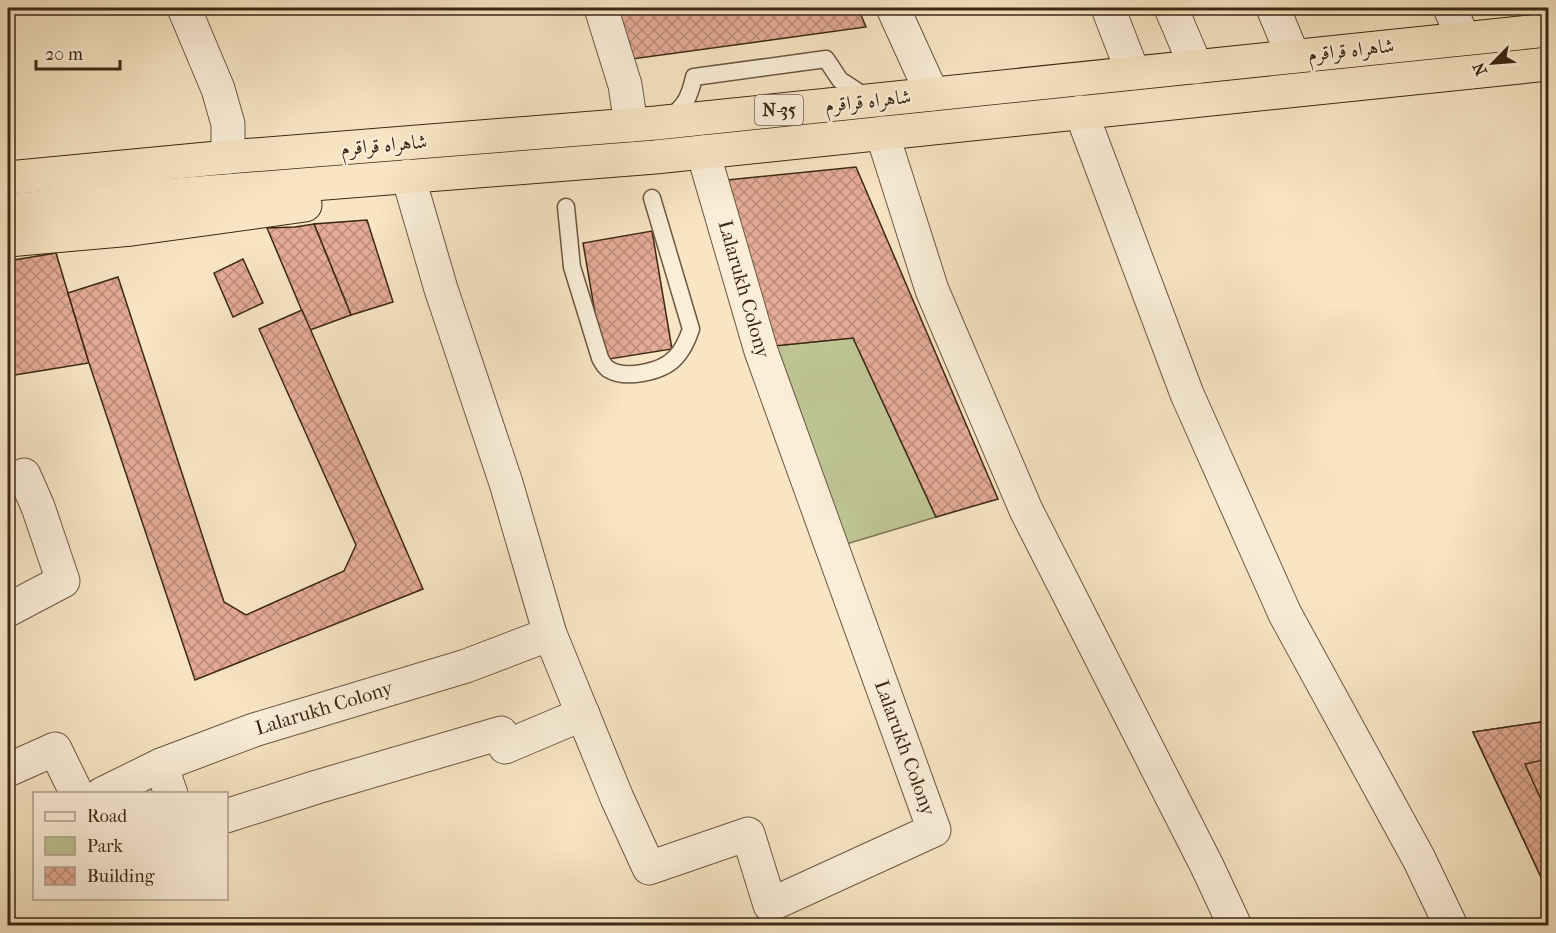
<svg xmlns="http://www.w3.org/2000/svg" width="1556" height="933" viewBox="0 0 1556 933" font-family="'IM FELL French Canon',Amiri,serif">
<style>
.park{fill:#bec494;stroke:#7e7654;stroke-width:1.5}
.building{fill:url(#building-cross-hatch);stroke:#3d2814;stroke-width:1.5}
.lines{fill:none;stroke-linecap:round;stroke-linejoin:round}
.lane-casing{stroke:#6c5740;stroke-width:19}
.street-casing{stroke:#6c5740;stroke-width:35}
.highway-casing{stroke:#3d2814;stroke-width:35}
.lane{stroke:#faeed9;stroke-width:16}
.street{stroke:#faeed9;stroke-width:33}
.highway{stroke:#f7e5c4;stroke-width:33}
.labels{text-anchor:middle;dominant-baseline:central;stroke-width:4.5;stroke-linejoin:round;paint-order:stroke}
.shield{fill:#faeed9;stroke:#76634f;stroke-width:1.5}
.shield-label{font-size:18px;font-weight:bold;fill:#3d2814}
.street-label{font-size:20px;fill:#3d2814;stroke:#faeed9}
</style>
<defs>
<pattern id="building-cross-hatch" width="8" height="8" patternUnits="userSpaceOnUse" patternTransform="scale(1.5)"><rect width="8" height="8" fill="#e4ab96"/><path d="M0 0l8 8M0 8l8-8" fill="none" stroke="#ba8b79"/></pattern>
</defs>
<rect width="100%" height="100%" fill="#f7e5c4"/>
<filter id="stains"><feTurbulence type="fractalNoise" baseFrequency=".00333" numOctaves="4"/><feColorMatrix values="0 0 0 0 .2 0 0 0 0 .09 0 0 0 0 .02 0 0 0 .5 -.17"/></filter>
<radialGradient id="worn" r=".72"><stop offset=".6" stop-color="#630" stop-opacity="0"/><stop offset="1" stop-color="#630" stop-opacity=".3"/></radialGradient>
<!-- park -->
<path class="park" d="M853 338 936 517 843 545 764 347Z"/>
<!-- building -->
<g class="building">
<path d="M611 8H858L866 27 632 59Z"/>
<path d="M856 167 998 499 936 517 853 338 764 347 698 183Z"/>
<path d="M367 220 393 302 351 315 314 224Z"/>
<path d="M314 224 351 315 310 330 267 228 295 227Z"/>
<path d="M652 231 672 349 603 360 583 243Z"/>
<path d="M56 253 89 363 8 376V261Z"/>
<path d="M243 259 263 303 233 317 214 273Z"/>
<path d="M118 277 224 602 246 615 344 571 356 545 259 329 302 310 423 589 195 680 89 363 68 293Z"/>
<path d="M1548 721V892L1473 732Z"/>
<path d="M1548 721V759L1525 764 1548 815V892L1473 732Z"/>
</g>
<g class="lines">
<!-- lane casing -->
<g class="lane-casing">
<g id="lane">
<path d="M667 118C685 109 690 95 694 77L826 59 840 80 866 97"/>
<path d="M566 207 572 267 600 358C602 362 604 366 608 369 625 380 662 372 675 358 683 350 687 341 691 329L652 198"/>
</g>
</g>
<!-- street casing -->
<g class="street-casing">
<g id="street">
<path d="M184 8 218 89 228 124V157"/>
<path d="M601 8 625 85 631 125"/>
<path d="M893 8 932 94"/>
<path d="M1108 8 1133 73"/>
<path d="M1171 8 1196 67"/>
<path d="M1273 8 1293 56"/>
<path d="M1450 8 1463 38"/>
<path d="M1081 112 1187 394 1285 614 1419 859 1451 926"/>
<path d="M882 133 932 290 1026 510 1207 866 1235 926"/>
<path d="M408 176 441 289 506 483 550 634 617 798 649 868 748 834 770 905 934 830 761 351 703 152"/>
<path d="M8 610 63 581 38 507 24 475"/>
<path d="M161 765 171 794"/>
<path d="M8 770 55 749 77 794"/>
<path d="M102 794 161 765 254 730 466 666 550 634"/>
<path d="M226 816 317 787 501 733 505 747 583 714"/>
</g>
</g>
<!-- highway casing -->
<g class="highway-casing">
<g id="highway">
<path d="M8 178 228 157 656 123 1548 30"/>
<path d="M8 211 150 197 655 157 1548 64"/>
<path d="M8 240 132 229 305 205"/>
</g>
</g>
<!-- lane -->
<use href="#lane" class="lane"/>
<!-- street -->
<use href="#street" class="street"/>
<!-- highway -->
<use href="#highway" class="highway"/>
</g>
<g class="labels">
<!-- shield labels -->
<rect class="shield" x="755" y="95" width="48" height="30" rx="4.5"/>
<g class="shield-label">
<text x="779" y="110">N-35</text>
</g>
<!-- street labels -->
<g class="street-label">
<text transform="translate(1351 50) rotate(-6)">شاہراہ قراقرم</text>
<text transform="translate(868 101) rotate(-6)">شاہراہ قراقرم</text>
<text transform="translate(384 145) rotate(-5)">شاہراہ قراقرم</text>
<text transform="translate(744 289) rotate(74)">Lalarukh Colony</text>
<text transform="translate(324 708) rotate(-17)">Lalarukh Colony</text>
<text transform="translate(905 748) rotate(70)">Lalarukh Colony</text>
</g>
</g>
<!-- margin -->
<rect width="1556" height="933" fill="none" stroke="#f7e5c4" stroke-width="30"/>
<rect x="9" y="9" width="1538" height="915" fill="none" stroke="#3d2814" stroke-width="3"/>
<rect x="15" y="15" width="1526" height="903" fill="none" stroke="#3d2814" stroke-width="1.5"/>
<!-- legend -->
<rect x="33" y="792" width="195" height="108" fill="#faeed9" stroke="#ae9f8a" stroke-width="1.5"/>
<rect x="45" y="812" width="30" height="9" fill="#faeed9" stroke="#ae9f8a" stroke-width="1.5"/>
<text x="87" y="822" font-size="18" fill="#3d2814">Road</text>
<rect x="45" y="837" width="30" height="18" fill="#bec494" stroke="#ae9f8a" stroke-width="1.5"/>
<text x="87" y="852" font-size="18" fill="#3d2814">Park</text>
<rect x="45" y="867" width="30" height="18" fill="url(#building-cross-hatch)" stroke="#ae9f8a" stroke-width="1.5"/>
<text x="87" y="882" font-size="18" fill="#3d2814">Building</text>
<!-- north arrow -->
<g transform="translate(1493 63) rotate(245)" stroke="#faeed9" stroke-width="4.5" paint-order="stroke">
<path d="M0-4.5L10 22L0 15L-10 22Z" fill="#3d2814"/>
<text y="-9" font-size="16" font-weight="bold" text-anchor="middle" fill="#3d2814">N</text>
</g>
<!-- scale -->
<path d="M36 60v9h84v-9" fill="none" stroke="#3d2814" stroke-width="3"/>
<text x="45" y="60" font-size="18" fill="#3d2814" stroke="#faeed9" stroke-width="4.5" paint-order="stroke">20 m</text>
<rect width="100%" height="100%" filter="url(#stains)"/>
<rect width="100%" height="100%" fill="url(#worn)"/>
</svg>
